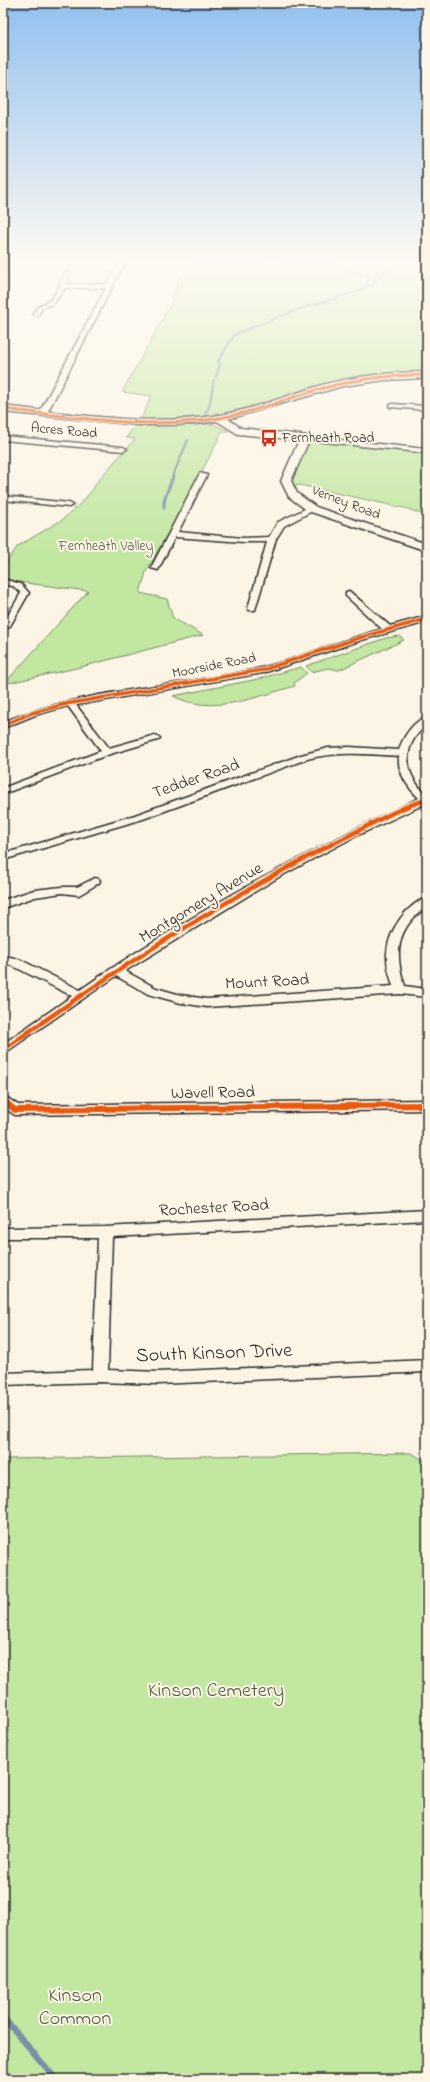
<svg xmlns="http://www.w3.org/2000/svg" width="430" height="2082" viewBox="0 0 430 2082" font-family="'Indie Flower',sans-serif">
<style>
.green{fill:#c2e7a1;stroke:#768966}
.lines{fill:none;stroke-linecap:round;stroke-linejoin:round}
.stream-far2{stroke:#7a90a6;stroke-width:2}
.stream-far1{stroke:#7a90a6;stroke-width:3}
.stream{stroke:#7a90a6;stroke-width:6}
.street-casing{stroke:#2b2b2b;stroke-width:3}
.secondary-casing{stroke:#2b2b2b;stroke-width:3}
.street{fill:#fcf5e5;fill-rule:evenodd}
.secondary{fill:#fcf5e5;fill-rule:evenodd}
.cycleway-far3-casing{stroke:#fcf5e5;stroke-width:4.5}
.cycleway-far2-casing{stroke:#fcf5e5;stroke-width:5.5}
.cycleway-far1-casing{stroke:#fcf5e5;stroke-width:7}
.cycleway-casing{stroke:#fcf5e5;stroke-width:8}
.cycleway-far3{stroke:#e8590c;stroke-width:3}
.cycleway-far2{stroke:#e8590c;stroke-width:3.5}
.cycleway-far1{stroke:#e8590c;stroke-width:4.5}
.cycleway{stroke:#e8590c;stroke-width:6}
.labels{text-anchor:middle;dominant-baseline:central;stroke-width:4;stroke-linejoin:round;paint-order:stroke}
.far-street-label{font-size:14px;fill:#2b2b2b;stroke:#fcf5e5}
.far-poi-label{font-size:14px;fill:#2b2b2b;stroke:#fcf5e5;text-anchor:start}
.far-park-label{font-size:14px;fill:#515a48;stroke:#fcf5e5}
.street-label{font-size:17px;fill:#2b2b2b;stroke:#fcf5e5}
.near-street-label{font-size:20px;fill:#2b2b2b;stroke:#fcf5e5}
.near-park-label{font-size:20px;fill:#515a48;stroke:#fcf5e5}
</style>
<rect width="100%" height="100%" fill="#fcf5e5"/>
<filter id="ink" filterUnits="userSpaceOnUse"><feTurbulence type="fractalNoise" baseFrequency=".025" numOctaves="2"/><feDisplacementMap in="SourceGraphic" scale="8" xChannelSelector="R" yChannelSelector="G"/><feConvolveMatrix kernelMatrix="1 2 1 2 8 2 1 2 1" color-interpolation-filters="sRGB"/></filter>
<g filter="url(#ink)">
<!-- green -->
<g class="green">
<path d="M186 264H427V375L364 379 219 418 140 422 151 396 122 392 172 302 178 282Z"/>
<path d="M213 424 228 431 222 432 197 481 146 572 140 593 167 599 173 618 203 635 81 667 4 684 88 591 3 580V567L18 546 62 520 78 506 90 493 100 478 135 439 126 438 135 425 164 427Z"/>
<path d="M305 438 427 451V516L408 509 300 485 288 487Z"/>
<path d="M399 636 404 640 339 670 328 668 311 672 306 666 386 638Z"/>
<path d="M301 667 307 673 294 683 295 686C255 697 213 716 173 696L258 679Z"/>
<path d="M411 1453 427 1462V2079H3V1459Z"/>
</g>
<g class="lines">
<!-- stream-far2 -->
<g class="stream-far2">
<path d="M366 287 373 285 391 264"/>
<path d="M216 377 220 365 218 361 235 334 296 310 357 292 368 284V276L335 266 337 264"/>
<path d="M204 415 209 407 214 380"/>
<path d="M174 473 188 440"/>
</g>
<!-- stream-far1 -->
<path class="stream-far1" d="M164 508C162 497 172 485 174 472"/>
<!-- stream -->
<path class="stream" d="M3 2017 56 2079"/>
<!-- street casing -->
<g class="street-casing">
<g id="street">
<path d="M118 264H124L47 413 41 414 39 413 106 288H65L54 303 42 308 38 315 33 314C40 302 42 307 50 300 58 293 61 281 65 272L70 273 67 284H107Z"/>
<path d="M392 404 427 406V410L390 407 389 406Z"/>
<path d="M3 436 123 447 127 449 123 451 3 440Z"/>
<path d="M302 436 427 449V453L305 440 301 438Z"/>
<path d="M200 473 207 475 178 532 243 538 269 537 278 522 309 507 316 509 284 526 276 539 255 610H249L248 608 267 542H243L175 537 158 570 151 568Z"/>
<path d="M3 496 69 503 73 505 69 507 3 500Z"/>
<path d="M3 579 21 584 29 593 10 626 6 629 3 628V624L21 593 13 586 3 585Z"/>
<path d="M349 591 390 626 427 616V622L365 639 263 673 76 705 109 748 155 735 160 738 158 740 110 754 3 794V788L101 751 68 706 35 715 3 728V722C85 688 176 688 261 668 302 658 342 640 382 629L346 596V592Z"/>
<path d="M427 717V725C401 745 403 774 427 795V803L354 837 277 878 125 971 156 988 181 995 207 999 393 986C390 976 386 965 387 953 388 932 406 904 427 898V907C396 927 394 955 405 986L427 989V997L400 994 207 1007 181 1003 148 994 116 976 3 1054V1044L72 996 13 966 3 963V955L21 960 80 990C186 916 302 854 419 798 408 788 397 772 399 756 367 754 338 751 307 759L143 819 3 860V854L135 815 301 755 328 748 349 747 399 750C403 737 413 721 427 717Z"/>
<path d="M95 878 99 879 100 881 99 883 79 895 62 893 35 897 3 908V900L34 890 62 887H77Z"/>
<path d="M3 1095 18 1105 427 1100V1110L15 1115 3 1107Z"/>
<path d="M427 1210V1220L112 1237 108 1370 158 1372 427 1360V1372L158 1384 100 1382 3 1385V1373L93 1370 98 1238H3V1228L105 1227Z"/>
</g>
</g>
<!-- secondary casing -->
<g class="secondary-casing">
<path id="secondary" d="M427 372V378L385 380 343 386 228 419 241 428 309 436 310 438 291 481 297 493 316 507 427 544V551L308 511 289 497 281 481 299 440 238 434 217 421 193 424 139 425 3 412V406C75 414 148 427 220 415 255 409 288 395 322 385 356 376 392 372 427 372Z"/>
</g>
<!-- street -->
<use href="#street" class="street"/>
<!-- secondary -->
<use href="#secondary" class="secondary"/>
<!-- cycleway-far3 casing -->
<g class="cycleway-far3-casing">
<path id="cycleway-far3" d="M3 409C75 417 148 430 220 418 257 412 292 396 328 387 360 378 394 375 427 375"/>
</g>
<!-- cycleway-far2 casing -->
<g class="cycleway-far2-casing">
<path id="cycleway-far2" d="M3 725 32 713 66 704 263 670 362 637 427 619"/>
</g>
<!-- cycleway-far1 casing -->
<g class="cycleway-far1-casing">
<path id="cycleway-far1" d="M3 1050C111 973 223 899 342 839 365 828 403 805 427 800"/>
</g>
<!-- cycleway casing -->
<g class="cycleway-casing">
<path id="cycleway" d="M3 1100 15 1110 427 1105"/>
</g>
<!-- cycleway-far3 -->
<use href="#cycleway-far3" class="cycleway-far3"/>
<!-- cycleway-far2 -->
<use href="#cycleway-far2" class="cycleway-far2"/>
<!-- cycleway-far1 -->
<use href="#cycleway-far1" class="cycleway-far1"/>
<!-- cycleway -->
<use href="#cycleway" class="cycleway"/>
</g>
</g>
<!-- sky -->
<linearGradient id="sky" x2="0" y2="1"><stop stop-color="#91c0ee"/><stop offset="0.47" stop-color="#fefaf3"/><stop offset="1" stop-color="#fefaf3" stop-opacity="0"/></linearGradient>
<rect width="430" height="556" fill="url(#sky)"/>
<!-- icons -->
<defs>
<g id="bus-bare" transform="scale(1.38)"><path d="M-5-6H5V4H4V6H2V4H-2V6H-4V4H-5ZM-3.5-4V0h7V-4ZM-3.5 1.2v1.5H-2V1.2ZM2 1.2v1.5H3.5V1.2Z" fill="#c8321e" stroke="#fcf5e5" stroke-width="2.5" paint-order="stroke"/></g>
</defs>
<g fill-rule="evenodd">
<use href="#bus-bare" x="269" y="438"/>
</g>
<g class="labels">
<!-- far-street labels -->
<g class="far-street-label">
<text transform="translate(64 431) rotate(5)">Acres Road</text>
<text transform="translate(346 503) rotate(21)">Verney Road</text>
<text transform="translate(214 666) rotate(-11)">Moorside Road</text>
</g>
<!-- far-poi labels -->
<g class="far-poi-label">
<text x="282" y="438">Fernheath Road</text>
</g>
<!-- far-park labels -->
<g class="far-park-label">
<text x="106" y="546">Fernheath Valley</text>
</g>
<!-- street labels -->
<g class="street-label">
<text transform="translate(196 779) rotate(-19)">Tedder Road</text>
<text transform="translate(201 903) rotate(-31)">Montgomery Avenue</text>
<text transform="translate(267 982) rotate(-3)">Mount Road</text>
<text transform="translate(213 1093) rotate(-1)">Wavell Road</text>
<text transform="translate(214 1208) rotate(-3)">Rochester Road</text>
</g>
<!-- near-street labels -->
<g class="near-street-label">
<text transform="translate(214 1354) rotate(-2)">South Kinson Drive</text>
</g>
<!-- near-park labels -->
<g class="near-park-label">
<text x="216" y="1691">Kinson Cemetery</text>
<text x="75" y="1996">Kinson<tspan x="75" dy="23">Common</tspan></text>
</g>
</g>
<!-- margin -->
<rect width="430" height="2082" fill="none" stroke="#fcf5e5" stroke-width="16"/>
<rect x="8" y="8" width="414" height="2066" fill="none" stroke="#2b2b2b" stroke-width="1.5" filter="url(#ink)"/>
</svg>
